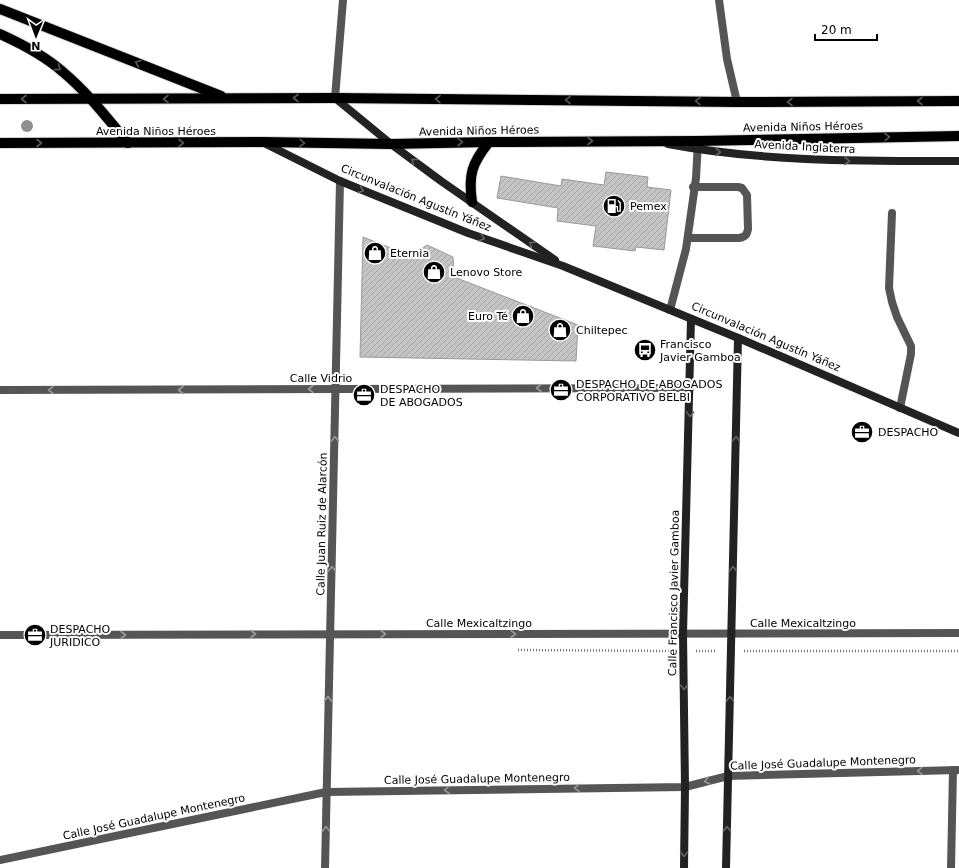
<svg xmlns="http://www.w3.org/2000/svg" width="959" height="868" viewBox="0 0 959 868" font-family="'DejaVu Sans',sans-serif">
<style>
.building{fill:url(#building-hatch);stroke:#999}
.lines{fill:none;stroke-linecap:round;stroke-linejoin:round}
.primary-casing{stroke:#dbdbdb;stroke-width:12}
.path{stroke:#777;stroke-width:2.5;stroke-dasharray:1 2;stroke-linecap:butt}
.lane{stroke:#555;stroke-width:8}
.street{stroke:#555;stroke-width:8}
.secondary{stroke:#222;stroke-width:8}
.primary{stroke:#000;stroke-width:10}
.tree{fill:#8f8f8f}
.oneway{stroke:#595959}
.oneway2{stroke:#646464}
.oneway3{stroke:#999}
.labels{text-anchor:middle;dominant-baseline:central;stroke-width:4;stroke-linejoin:round;paint-order:stroke}
.street-label{font-size:11px;fill:#000;stroke:#fff}
.poi-label{font-size:11px;fill:#000;stroke:#fff;text-anchor:start}
</style>
<defs>
<pattern id="building-hatch" width="6" height="6" patternUnits="userSpaceOnUse"><rect width="6" height="6" fill="#c4c4c4"/><path d="M-1 1l2-2M0 6l6-6M5 7l2-2" fill="none" stroke="#a7a7a7"/></pattern>
</defs>
<rect width="100%" height="100%" fill="#fff"/>
<!-- building -->
<g class="building">
<path d="M606 172 648 177 647 187 671 190 664 250 636 247 635 251 593 246 596 226 557 221 558 208 497 198 501 176 561 186 562 179 604 185Z"/>
<path d="M363 237 411 256 427 245 453 257 454 277 578 325 576 361 360 357Z"/>
</g>
<g class="lines">
<!-- primary casing -->
<g class="primary-casing">
<g id="primary">
<path d="M0 9 221 96"/>
<path d="M0 34C22 44 45 56 63 72 88 93 107 118 128 143"/>
<path d="M0 99 335 98 737 102 959 101"/>
<path d="M0 143 263 142 391 144 489 142 698 141 959 136"/>
<path d="M472 202C468 175 472 163 489 142"/>
</g>
</g>
<!-- path -->
<g class="path">
<path d="M518 650 669 651"/>
<path d="M696 651H717"/>
<path d="M744 651H959"/>
</g>
<!-- lane -->
<g class="lane">
<path d="M719 0 727 59 737 102"/>
<path d="M335 98 343 0"/>
<path d="M892 213 889 288 892 302 897 317 911 346V354L900 408"/>
<path d="M688 238H739C745 237 747 235 748 229L747 195 742 188 738 187H693"/>
<path d="M670 310 686 249 696 178 698 142"/>
</g>
<!-- street -->
<g class="street">
<path d="M0 390 690 388"/>
<path d="M0 635 959 633"/>
<path d="M0 860 326 792 685 787 728 776 959 770"/>
<path d="M325 868 340 181"/>
<path d="M951 868 953 770"/>
</g>
<!-- secondary -->
<g class="secondary">
<path d="M335 98 391 144 441 181 555 260"/>
<path d="M264 143 340 181 468 233 563 266 743 340 959 433"/>
<path d="M668 144C764 162 862 161 959 161"/>
<path d="M684 868 685 787 683 634 691 319"/>
<path d="M726 868 738 338"/>
</g>
<!-- primary -->
<use href="#primary" class="primary"/>
</g>
<!-- trees -->
<circle class="tree" cx="27" cy="126" r="6"/>
<!-- one-way arrows -->
<defs><path id="oneway-chevron" d="M-2-3.5L2.5 0L-2 3.5" fill="none" stroke-width="1.6" stroke-linecap="round" stroke-linejoin="round"/></defs>
<g class="oneway">
<use href="#oneway-chevron" transform="translate(138 63) rotate(-158)"/>
<use href="#oneway-chevron" transform="translate(58 68) rotate(36)"/>
<use href="#oneway-chevron" transform="translate(296 98) rotate(180)"/>
<use href="#oneway-chevron" transform="translate(24 99) rotate(-180)"/>
<use href="#oneway-chevron" transform="translate(166 99) rotate(180)"/>
<use href="#oneway-chevron" transform="translate(438 99) rotate(-179)"/>
<use href="#oneway-chevron" transform="translate(568 100) rotate(-179)"/>
<use href="#oneway-chevron" transform="translate(698 101) rotate(-179)"/>
<use href="#oneway-chevron" transform="translate(920 101) rotate(180)"/>
<use href="#oneway-chevron" transform="translate(790 102) rotate(180)"/>
<use href="#oneway-chevron" transform="translate(887 137) rotate(-1)"/>
<use href="#oneway-chevron" transform="translate(590 141)"/>
<use href="#oneway-chevron" transform="translate(460 142) rotate(-1)"/>
<use href="#oneway-chevron" transform="translate(39 143)"/>
<use href="#oneway-chevron" transform="translate(181 143)"/>
<use href="#oneway-chevron" transform="translate(302 143) rotate(1)"/>
</g>
<g class="oneway2">
<use href="#oneway-chevron" transform="translate(718 152) rotate(5)"/>
<use href="#oneway-chevron" transform="translate(414 161) rotate(-144)"/>
<use href="#oneway-chevron" transform="translate(847 161) rotate(1)"/>
<use href="#oneway-chevron" transform="translate(361 190) rotate(22)"/>
<use href="#oneway-chevron" transform="translate(482 238) rotate(19)"/>
<use href="#oneway-chevron" transform="translate(532 244) rotate(-145)"/>
<use href="#oneway-chevron" transform="translate(690 414) rotate(92)"/>
<use href="#oneway-chevron" transform="translate(736 439) rotate(-89)"/>
<use href="#oneway-chevron" transform="translate(733 569) rotate(-89)"/>
<use href="#oneway-chevron" transform="translate(684 687) rotate(89)"/>
<use href="#oneway-chevron" transform="translate(730 699) rotate(-89)"/>
<use href="#oneway-chevron" transform="translate(727 829) rotate(-89)"/>
<use href="#oneway-chevron" transform="translate(684 854) rotate(91)"/>
</g>
<g class="oneway3">
<use href="#oneway-chevron" transform="translate(539 388) rotate(180)"/>
<use href="#oneway-chevron" transform="translate(311 389) rotate(180)"/>
<use href="#oneway-chevron" transform="translate(51 390) rotate(180)"/>
<use href="#oneway-chevron" transform="translate(181 390) rotate(180)"/>
<use href="#oneway-chevron" transform="translate(335 439) rotate(-89)"/>
<use href="#oneway-chevron" transform="translate(332 569) rotate(-89)"/>
<use href="#oneway-chevron" transform="translate(253 634)"/>
<use href="#oneway-chevron" transform="translate(383 634)"/>
<use href="#oneway-chevron" transform="translate(513 634)"/>
<use href="#oneway-chevron" transform="translate(123 635)"/>
<use href="#oneway-chevron" transform="translate(328 699) rotate(-89)"/>
<use href="#oneway-chevron" transform="translate(920 771) rotate(179)"/>
<use href="#oneway-chevron" transform="translate(707 781) rotate(166)"/>
<use href="#oneway-chevron" transform="translate(577 788) rotate(179)"/>
<use href="#oneway-chevron" transform="translate(447 790) rotate(179)"/>
<use href="#oneway-chevron" transform="translate(326 829) rotate(-89)"/>
</g>
<!-- icons -->
<defs>
<g id="fuel-disc" transform="scale(1.15)"><circle r="9.5" fill="#000" stroke="#fff"/><path d="M-5.5-6h7V0h2V4h1.3V-2.5L3-4.5l.8-.8L6-3V5H2.5V1h-1V6h-7ZM-4.2-4.7v3.2H.2V-4.7Z" fill="#fff"/></g>
<g id="shop-disc" transform="scale(1.15)"><circle r="9.5" fill="#000" stroke="#fff"/><path d="M-5-2.5h2.3a2.7 3.5 0 0 1 5.4 0H5L5.5 6h-11ZM-1.5-2.5h3a1.5 2.3 0 0 0-3 0Z" fill="#fff"/></g>
<g id="bus-disc" transform="scale(1.15)"><circle r="9.5" fill="#000" stroke="#fff"/><path d="M-5-6H5V4H4V6H2V4H-2V6H-4V4H-5ZM-3.5-4V0h7V-4ZM-3.5 1.2v1.5H-2V1.2ZM2 1.2v1.5H3.5V1.2Z" fill="#fff"/></g>
<g id="office-disc" transform="scale(1.15)"><circle r="9.5" fill="#000" stroke="#fff"/><path d="M-6-3h4V-5.5h4V-3h4V5H-6ZM-1-4.5V-3h2v-1.5ZM-6 0V1H6V0Z" fill="#fff"/></g>
</defs>
<g fill-rule="evenodd">
<use href="#fuel-disc" x="614" y="206"/>
<use href="#shop-disc" x="375" y="253"/>
<use href="#shop-disc" x="434" y="272"/>
<use href="#shop-disc" x="523" y="316"/>
<use href="#shop-disc" x="560" y="330"/>
<use href="#bus-disc" x="645" y="350"/>
<use href="#office-disc" x="561" y="390"/>
<use href="#office-disc" x="364" y="395"/>
<use href="#office-disc" x="862" y="432"/>
<use href="#office-disc" x="35" y="635"/>
</g>
<g class="labels">
<!-- street labels -->
<g class="street-label">
<text transform="translate(803 127) rotate(-1)">Avenida Niños Héroes</text>
<text x="156" y="131">Avenida Niños Héroes</text>
<text transform="translate(479 131) rotate(-1)">Avenida Niños Héroes</text>
<text transform="translate(805 147) rotate(3)">Avenida Inglaterra</text>
<text transform="translate(416 198) rotate(22)">Circunvalación Agustín Yáñez</text>
<text transform="translate(766 337) rotate(23)">Circunvalación Agustín Yáñez</text>
<text x="321" y="378">Calle Vidrio</text>
<text transform="translate(322 524) rotate(-89)">Calle Juan Ruiz de Alarcón</text>
<text transform="translate(674 593) rotate(-89)">Calle Francisco Javier Gamboa</text>
<text x="479" y="623">Calle Mexicaltzingo</text>
<text x="803" y="623">Calle Mexicaltzingo</text>
<text transform="translate(823 763) rotate(-2)">Calle José Guadalupe Montenegro</text>
<text transform="translate(477 779) rotate(-1)">Calle José Guadalupe Montenegro</text>
<text transform="translate(154 817) rotate(-12)">Calle José Guadalupe Montenegro</text>
</g>
<!-- poi labels -->
<g class="poi-label">
<text x="630" y="206">Pemex</text>
<text x="390" y="253">Eternia</text>
<text x="450" y="272">Lenovo Store</text>
<text x="508" y="316" text-anchor="end">Euro Té</text>
<text x="576" y="330">Chiltepec</text>
<text x="660" y="344">Francisco<tspan x="660" dy="13">Javier Gamboa</tspan></text>
<text x="576" y="384">DESPACHO DE ABOGADOS<tspan x="576" dy="13">CORPORATIVO BELBI</tspan></text>
<text x="380" y="389">DESPACHO<tspan x="380" dy="13">DE ABOGADOS</tspan></text>
<text x="878" y="432">DESPACHO</text>
<text x="50" y="629">DESPACHO<tspan x="50" dy="13">JURIDICO</tspan></text>
</g>
</g>
<!-- north arrow -->
<g transform="translate(36 36) rotate(181)" stroke="#ffffff" stroke-width="3" paint-order="stroke">
<path d="M0-3L7 15L0 10L-7 15Z" fill="#000000"/>
<text y="-6" font-size="11" font-weight="bold" text-anchor="middle" fill="#000000">N</text>
</g>
<!-- scale -->
<path d="M815 34v6h62v-6" fill="none" stroke="#000000" stroke-width="2"/>
<text x="821" y="34" font-size="12" fill="#000000" stroke="#ffffff" stroke-width="3" paint-order="stroke">20 m</text>
</svg>
